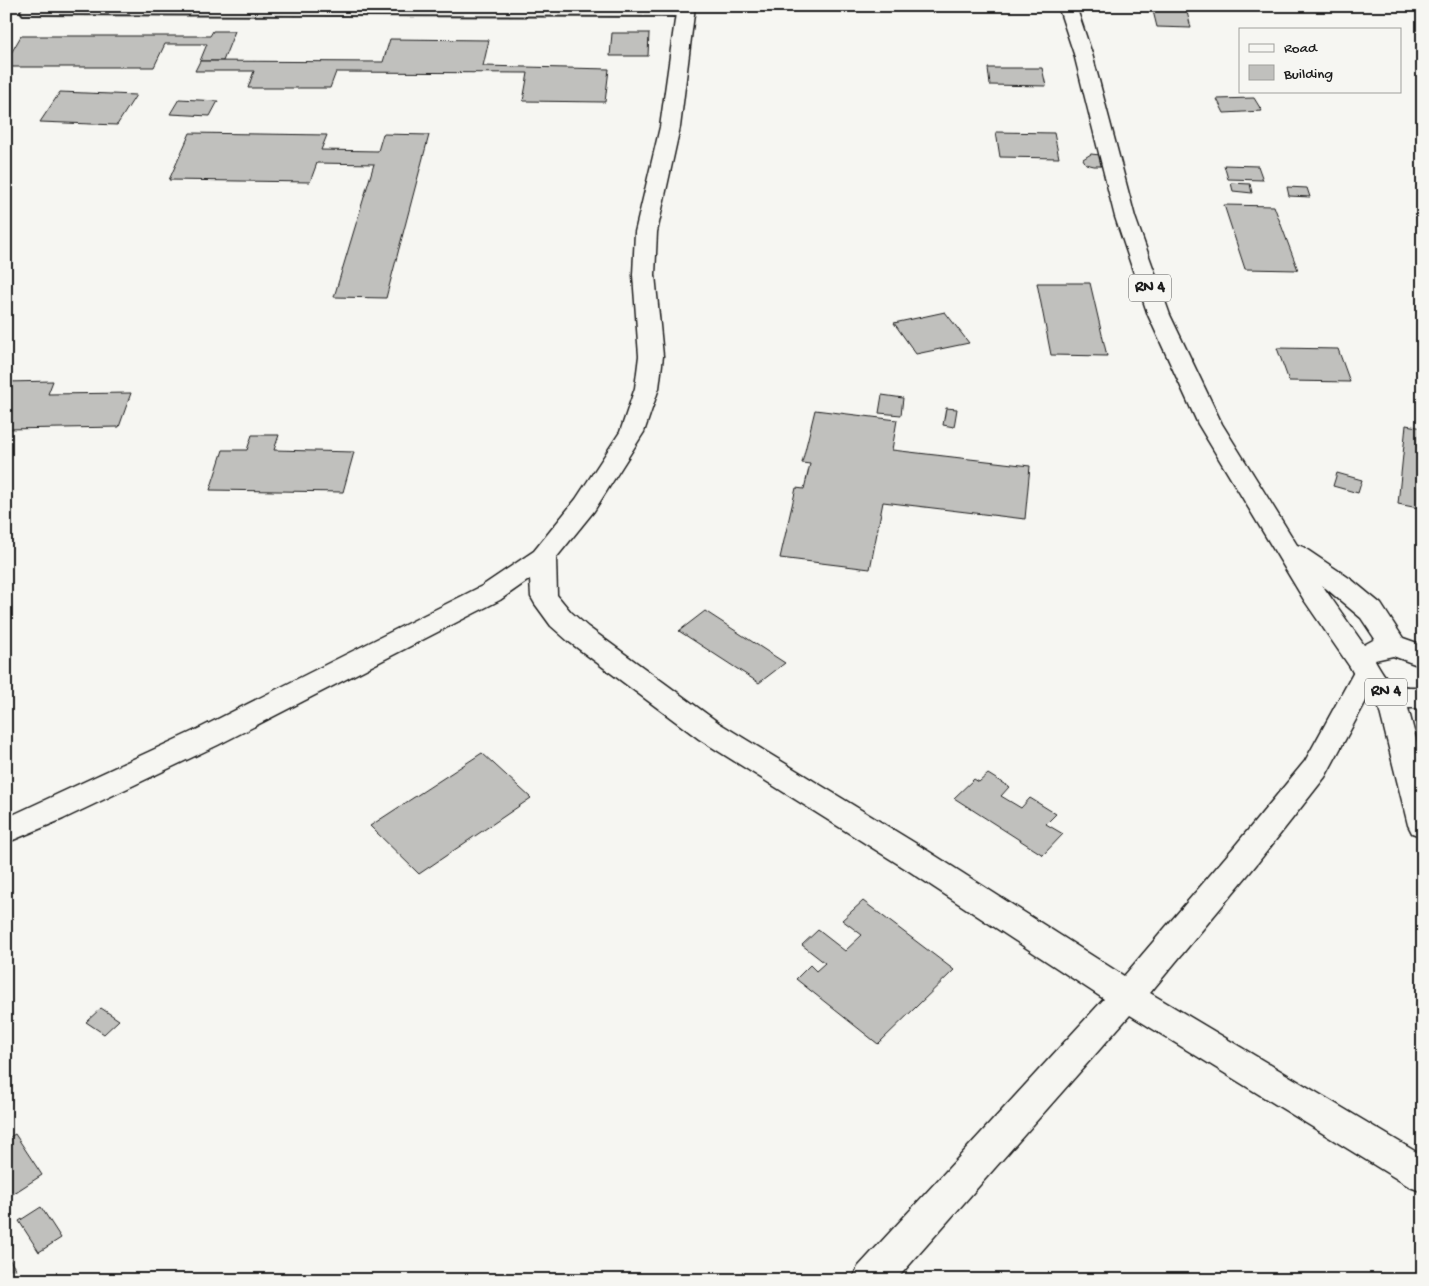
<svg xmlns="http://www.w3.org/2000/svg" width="1429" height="1286" viewBox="0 0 1429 1286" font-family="'Gochi Hand',sans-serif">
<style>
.building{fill:#c0c0bd;stroke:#1c1c1c}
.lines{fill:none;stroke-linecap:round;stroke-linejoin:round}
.lane-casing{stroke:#1c1c1c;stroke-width:4}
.street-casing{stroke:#1c1c1c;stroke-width:3}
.highway-casing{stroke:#1c1c1c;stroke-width:3}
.lane{fill:#f6f6f2;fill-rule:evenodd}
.street{fill:#f6f6f2;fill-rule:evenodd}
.highway{fill:#f6f6f2;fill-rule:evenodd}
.labels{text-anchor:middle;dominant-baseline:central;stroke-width:4;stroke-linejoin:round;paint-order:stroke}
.shield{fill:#f6f6f2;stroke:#5d5d5c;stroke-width:1}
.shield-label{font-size:16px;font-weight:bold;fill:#1c1c1c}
</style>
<rect width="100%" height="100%" fill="#f6f6f2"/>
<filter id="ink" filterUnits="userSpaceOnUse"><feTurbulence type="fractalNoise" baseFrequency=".02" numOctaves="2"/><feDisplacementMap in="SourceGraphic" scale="10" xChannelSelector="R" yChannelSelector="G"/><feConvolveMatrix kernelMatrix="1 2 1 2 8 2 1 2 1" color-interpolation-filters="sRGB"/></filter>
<g filter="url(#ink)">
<!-- building -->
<g class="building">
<path d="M1152 7 1186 8 1191 28 1157 27Z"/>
<path d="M213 31H235L223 61H200L207 44H165L154 67H6V62L21 36H210Z"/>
<path d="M612 33H649L648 56H610Z"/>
<path d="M390 39 489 40 483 66 609 69 605 102 523 101 528 73 336 72 330 88H248L254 71H195L200 61 383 62Z"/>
<path d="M988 68H1042L1046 86 990 85Z"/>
<path d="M60 92 136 95 117 125 40 122Z"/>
<path d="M1254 98 1262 111 1224 113 1217 99Z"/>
<path d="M179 99 218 101 210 116 170 114Z"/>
<path d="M996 132 1054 133 1059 158 1000 157Z"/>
<path d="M190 133 327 135 321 150 378 151 383 134 429 135 386 298 334 297 374 164 317 163 310 182 169 180Z"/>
<path d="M1091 154 1100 155 1103 166H1094L1086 164 1083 159Z"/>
<path d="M1224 165 1258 166 1263 180 1228 179Z"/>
<path d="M1231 183 1250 184 1252 193 1233 191Z"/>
<path d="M1287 187 1307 188 1310 197 1289 196Z"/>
<path d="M1224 205 1274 206 1298 270 1245 269Z"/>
<path d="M1037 283H1090L1107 356 1051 355Z"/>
<path d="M945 312 969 343 916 354 894 323Z"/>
<path d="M1277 348 1338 349 1350 382 1289 381Z"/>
<path d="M53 381 48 394 131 393 119 427 6 429V382Z"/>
<path d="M882 395 903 398 901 415 879 413Z"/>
<path d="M946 408 957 409 954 427 943 425Z"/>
<path d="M815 410 897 420 892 450 1030 466 1025 519 883 502 870 569 780 558 796 488 804 489 810 464 802 463Z"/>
<path d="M1406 425 1423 428V509L1398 504Z"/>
<path d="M252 435H279L274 450 354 452 343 492 210 490 223 450H247Z"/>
<path d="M1337 473 1362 480 1358 493 1333 486Z"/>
<path d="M705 611 785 663 759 683 679 631Z"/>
<path d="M482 753 531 798 419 874 370 826Z"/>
<path d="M988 774 1009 787 1001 796 1021 808 1030 798 1056 814 1046 824 1063 834 1043 855 954 798 974 779 979 782Z"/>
<path d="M863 901 954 970 878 1044 796 979 810 965 816 971 825 963 802 945 818 930 845 951 862 935 842 920Z"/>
<path d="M101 1008 119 1020 104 1034 86 1022Z"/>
<path d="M15 1134 42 1175 8 1197 6 1139Z"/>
<path d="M41 1207 61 1238 39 1252 19 1221Z"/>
<path d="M6 1254 16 1270 6 1277Z"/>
</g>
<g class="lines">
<!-- lane casing -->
<g class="lane-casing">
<path id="lane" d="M28 7 685 8 690 9 692 12 690 15 685 16 23 14 21 11 23 8Z"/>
</g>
<!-- street casing -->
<g class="street-casing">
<path id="street" d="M677 6H695L680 127 657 232 655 275 663 356 659 388 644 432 594 511 556 558 557 595 571 612 588 627 719 723 928 851 1124 976 1234 847 1305 761 1356 668 1366 665 1376 668 1380 675 1325 777 1256 865 1150 993 1423 1156V1192L1410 1187 1130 1015 896 1280H852L858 1267 1104 999 906 869 699 739 568 641 551 626 535 604 531 597 530 579 500 600 218 745 63 819 6 843V818L198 729 482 586 534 551 576 499 620 432 635 388 639 356 633 275 635 232 660 127Z"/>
</g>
<!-- highway casing -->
<g class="highway-casing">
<path id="highway" d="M1058 6H1076L1092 54 1135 217 1170 315 1222 424 1297 545 1303 547 1352 580 1381 604 1403 638 1423 645V667L1393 656 1375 660C1389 685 1393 688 1423 687V708H1408L1423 766V837L1412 833 1408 825 1377 700 1362 689 1350 667 1304 600 1198 424 1148 315 1115 217 1074 54ZM1322 585 1361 618 1375 639 1364 645Z"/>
</g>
<!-- lane -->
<use href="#lane" class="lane"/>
<!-- street -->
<use href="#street" class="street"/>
<!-- highway -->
<use href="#highway" class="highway"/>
</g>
</g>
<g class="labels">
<!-- shield labels -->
<g class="shield">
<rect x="1129" y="274.5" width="42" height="27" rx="4"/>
<rect x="1365" y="678.5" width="42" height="27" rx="4"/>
</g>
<g class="shield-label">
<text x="1150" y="288">RN 4</text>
<text x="1386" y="692">RN 4</text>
</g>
</g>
<!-- margin -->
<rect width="1429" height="1286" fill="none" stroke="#f6f6f2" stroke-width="25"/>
<rect x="12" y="12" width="1404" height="1261" fill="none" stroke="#1c1c1c" stroke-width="2" filter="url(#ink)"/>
<!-- legend -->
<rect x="1239" y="28" width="162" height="65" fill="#f6f6f2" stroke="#9f9f9c"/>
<rect x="1249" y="44" width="25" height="8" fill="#f6f6f2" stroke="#9f9f9c"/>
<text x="1284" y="52" font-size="15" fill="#1c1c1c">Road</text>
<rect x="1249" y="65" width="25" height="15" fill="#c0c0bd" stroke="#9f9f9c"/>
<text x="1284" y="78" font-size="15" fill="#1c1c1c">Building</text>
</svg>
